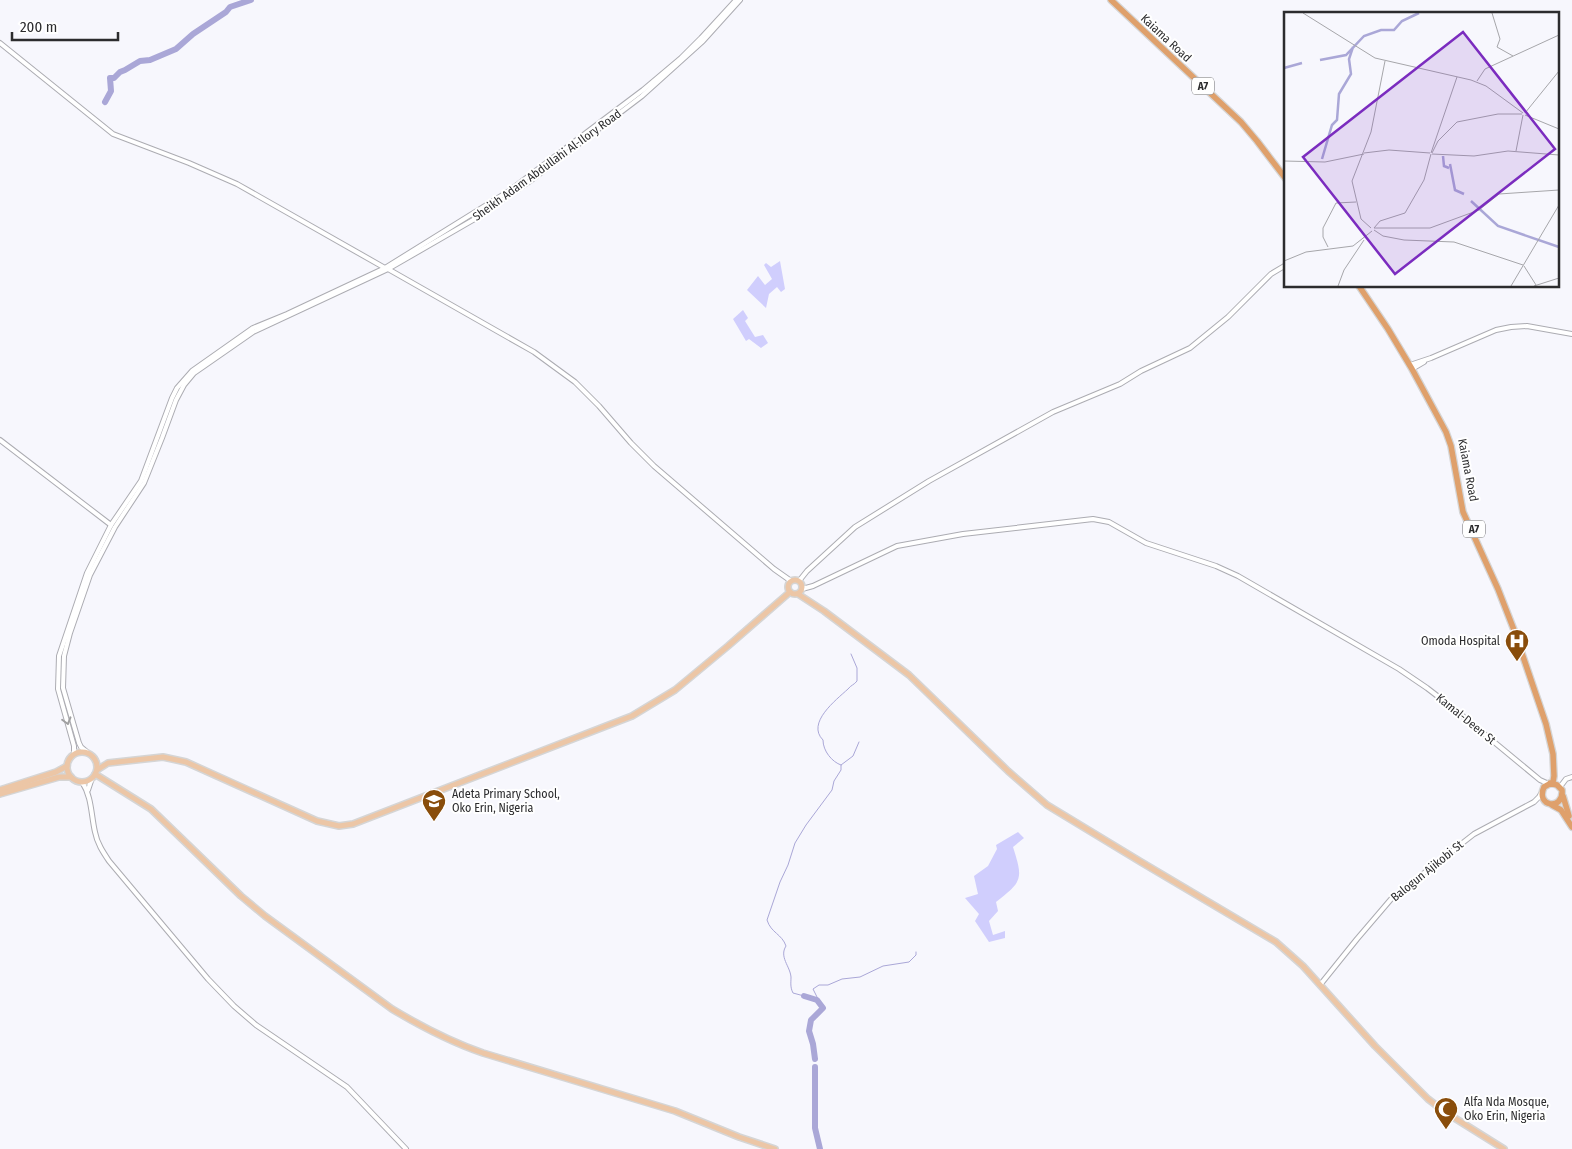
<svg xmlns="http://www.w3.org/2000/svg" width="1572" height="1149" viewBox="0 0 1572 1149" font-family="'Fira Sans Condensed',sans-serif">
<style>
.green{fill:#d0cefd}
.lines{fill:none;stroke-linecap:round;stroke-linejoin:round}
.stream{stroke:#aaa7d7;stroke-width:1}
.river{stroke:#aaa7d7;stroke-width:6}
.minor-casing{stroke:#acacb2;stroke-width:6}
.major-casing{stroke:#d5d5d5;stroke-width:8}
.highway-casing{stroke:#d5d5d5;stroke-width:8}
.minor{stroke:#fff;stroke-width:4}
.major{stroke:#ecc6a6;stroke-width:5}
.highway{stroke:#dfa06b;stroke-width:5.5}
.oneway{stroke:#a0a0a1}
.labels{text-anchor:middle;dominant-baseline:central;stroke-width:4;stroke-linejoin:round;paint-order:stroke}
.shield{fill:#fff;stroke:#6b6b6d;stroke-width:1}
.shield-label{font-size:11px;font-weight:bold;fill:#2c2c2e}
.street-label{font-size:12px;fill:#2c2c2e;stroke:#fff}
.poi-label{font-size:12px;fill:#2c2c2e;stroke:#fff;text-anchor:start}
.inset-river{fill:none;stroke:#aaa7d7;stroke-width:2.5}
.inset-road{fill:none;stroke:#a6a6aa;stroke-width:1}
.view{fill:#7b2cbf;fill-opacity:0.15;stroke:#7b2cbf;stroke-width:2.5}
.inset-edge{fill:none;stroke:#2c2c2e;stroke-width:2.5}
</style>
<rect width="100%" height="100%" fill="#f7f7fd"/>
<!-- green -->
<g class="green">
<path d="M780 261 785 289 781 292 777 287 769 294 766 308 747 290 758 276 765 285 772 279 764 265 766 263 771 267Z"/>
<path d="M743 310 748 318 745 321 755 337 763 335 768 343 761 348 749 339 746 341 733 319Z"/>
<path d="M1018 832 1024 838 1013 847C1023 879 1023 881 996 902L998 911 989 921 993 935 1005 931V938L989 942 975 921 979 914 965 898 978 894 974 876 988 866 997 849 996 845Z"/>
</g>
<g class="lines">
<!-- stream -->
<g class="stream">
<path d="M841 765C832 762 823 751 823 740 806 723 836 700 848 689 851 685 854 685 857 681V668L851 654"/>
<path d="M804 996 793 993C790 987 791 983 791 977 790 966 779 957 786 946 782 934 771 933 767 920L780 882 788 865 795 843 806 825 832 790 834 781 841 770V765L853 756 859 742"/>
<path d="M820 1003 813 989 819 985H828L842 979 860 977 883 966 909 962 916 955V952"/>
</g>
<!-- river -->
<g class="river">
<path d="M105 102 111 91 110 78H114L120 72 125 70 140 61 150 60 176 49 193 34 226 12 230 7 251 0"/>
<path d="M804 996 817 1000 823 1008 811 1020 809 1031 813 1044 815 1059"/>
<path d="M815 1067V1128L820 1149"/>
</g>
<!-- minor casing -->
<g class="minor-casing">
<g id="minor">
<path d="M0 43 113 134 189 163 237 184 385 268"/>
<path d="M388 269 534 352 575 382 599 406 631 443 654 466 774 569 791 581"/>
<path d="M1410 365 1431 358 1496 330 1511 327 1527 326 1572 334"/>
<path d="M1412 369 1424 362"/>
<path d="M0 440 111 525"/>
<path d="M799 581 807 571 855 527 929 481 1053 412 1120 384 1141 371 1190 348 1228 317 1271 274 1286 265"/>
<path d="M802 589 813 586 897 546 963 534 1093 519 1109 522 1146 543 1216 566 1238 576 1399 669 1427 688 1453 708 1540 780 1549 784"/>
<path d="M87 752 81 747 79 743 63 688 64 656 70 633 90 575 115 527 144 483 162 438 176 400 184 385 194 373 253 332 388 269 473 220 530 181 642 96 703 41 740 0"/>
<path d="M74 754V746L58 689 59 656 87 573 111 525 141 481 172 398 177 388 192 371 253 328 287 314 385 268 509 191 643 90 681 58 701 38 736 0"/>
<path d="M82 782C92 797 91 815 95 832 97 843 103 852 109 861L208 979 234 1006 256 1025 347 1087 406 1149"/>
<path d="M1560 787 1566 779 1572 777"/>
<path d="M88 790 92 778"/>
<path d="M1320 985 1357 939 1392 898 1474 834 1534 802 1539 797 1542 792"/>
</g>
</g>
<!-- major casing -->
<g class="major-casing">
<g id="major">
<circle cx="795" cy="587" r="7"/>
<path d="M798 594 824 611 909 675 1008 771 1047 805 1141 862 1276 942 1303 966 1375 1046 1428 1099 1445 1112 1504 1149"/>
<circle cx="82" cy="767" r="15"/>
<path d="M97 770 108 763 163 757 186 762 317 821 339 826 353 824 632 716 675 690 728 646 790 592"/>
<path d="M95 774 151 809 241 896 265 916 392 1009C422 1027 451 1042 483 1053L675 1111 739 1137 775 1149"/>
<path d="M0 790 56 772 67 766"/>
<path d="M0 794 59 777H71"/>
</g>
</g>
<!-- highway casing -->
<g class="highway-casing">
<g id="highway">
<path d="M1111 0 1241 122 1257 141 1286 179"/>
<path d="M1359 286 1388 329 1412 369 1446 432 1451 446 1463 512 1498 589 1514 630 1546 724 1553 754 1554 776 1553 782 1544 787C1535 807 1564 811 1562 790L1557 785 1550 783"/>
<path d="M1563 796 1569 816"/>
<path d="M1552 805 1561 810 1572 827"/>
</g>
</g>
<!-- minor -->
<use href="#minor" class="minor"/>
<!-- major -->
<use href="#major" class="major"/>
<!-- highway -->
<use href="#highway" class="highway"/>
</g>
<!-- one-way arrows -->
<defs><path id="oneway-chevron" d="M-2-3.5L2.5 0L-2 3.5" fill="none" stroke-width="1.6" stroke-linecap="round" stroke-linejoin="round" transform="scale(1.25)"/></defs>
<use class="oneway" href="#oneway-chevron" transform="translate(67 721) rotate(74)"/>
<!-- icons -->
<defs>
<g id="hospital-pin" transform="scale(1.25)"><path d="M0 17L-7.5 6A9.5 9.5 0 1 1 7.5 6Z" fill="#894d0b" stroke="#fff"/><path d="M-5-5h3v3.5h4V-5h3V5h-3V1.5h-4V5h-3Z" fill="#fff"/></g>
<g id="school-pin" transform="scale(1.25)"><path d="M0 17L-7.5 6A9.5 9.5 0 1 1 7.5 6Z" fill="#894d0b" stroke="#fff"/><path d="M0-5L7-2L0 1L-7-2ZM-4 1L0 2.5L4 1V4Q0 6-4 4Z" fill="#fff"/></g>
<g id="mosque-pin" transform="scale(1.25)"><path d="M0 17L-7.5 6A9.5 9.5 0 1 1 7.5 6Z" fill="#894d0b" stroke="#fff"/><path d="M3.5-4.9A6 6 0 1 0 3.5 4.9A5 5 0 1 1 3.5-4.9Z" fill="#fff"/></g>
</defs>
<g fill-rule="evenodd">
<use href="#hospital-pin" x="1517" y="641"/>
<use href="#school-pin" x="434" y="801"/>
<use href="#mosque-pin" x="1446" y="1109"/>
</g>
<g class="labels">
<!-- shield labels -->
<g class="shield">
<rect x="1192" y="77.5" width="22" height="17" rx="4"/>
<rect x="1463" y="520.5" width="22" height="17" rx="4"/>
</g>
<g class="shield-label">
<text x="1203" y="86">A7</text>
<text x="1474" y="529">A7</text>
</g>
<!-- street labels -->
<g class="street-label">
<text transform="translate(1166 38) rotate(43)">Kaiama Road</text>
<text transform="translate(547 165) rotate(-36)">Sheikh Adam Abdullahi Al-Ilory Road</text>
<text transform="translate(1468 470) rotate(79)">Kaiama Road</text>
<text transform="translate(1466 719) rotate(39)">Kamal-Deen St</text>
<text transform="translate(1427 871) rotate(-39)">Balogun Ajikobi St</text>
</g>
<!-- poi labels -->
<g class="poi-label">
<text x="1500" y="641" text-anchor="end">Omoda Hospital</text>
<text x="452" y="794">Adeta Primary School,<tspan x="452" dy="14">Oko Erin, Nigeria</tspan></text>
<text x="1464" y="1102">Alfa Nda Mosque,<tspan x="1464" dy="14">Oko Erin, Nigeria</tspan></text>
</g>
</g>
<!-- overview -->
<g transform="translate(1284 12)">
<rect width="275" height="275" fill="#f7f7fd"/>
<path class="inset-river" d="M36 48 62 43 80 24 97 18H110L118 9 135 1M0 56 18 51M159 144 160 154 165 156M38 147 48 113 53 108 55 82 67 62 65 47 69 35M166 152 171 178 180 182M187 189 214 214 275 235"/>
<path class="inset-road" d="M19 1 91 46 187 68 202 74 239 101M208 1 216 27 213 35 229 44M193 69 201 57 275 23M241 101 275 59M241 103 275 117M232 139 239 103M80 141 105 138 146 141M147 141 173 65M148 141 154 129 173 110 214 102H238M148 142 190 144 224 139 275 143M0 149 41 150 80 142M87 216 77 207 68 169 87 120 101 49M90 216H146L195 198 215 182 275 178M90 216 96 209 121 201 140 168 147 142M90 218 99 224 120 228 170 230 239 253M44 235 39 225V216L52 191 72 190M0 249 22 240 69 234 88 219M240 254 252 273M54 274 60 258 80 228M227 274 275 193M250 274 275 266"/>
<path class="view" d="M179 20 271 137 111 262 19 145Z"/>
<rect width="275" height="275" class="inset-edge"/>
</g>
<!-- scale -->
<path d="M12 32v8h106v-8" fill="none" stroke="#2c2c2e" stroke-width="2.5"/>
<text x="20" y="32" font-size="15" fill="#2c2c2e" stroke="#ffffff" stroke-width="4" paint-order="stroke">200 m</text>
</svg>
